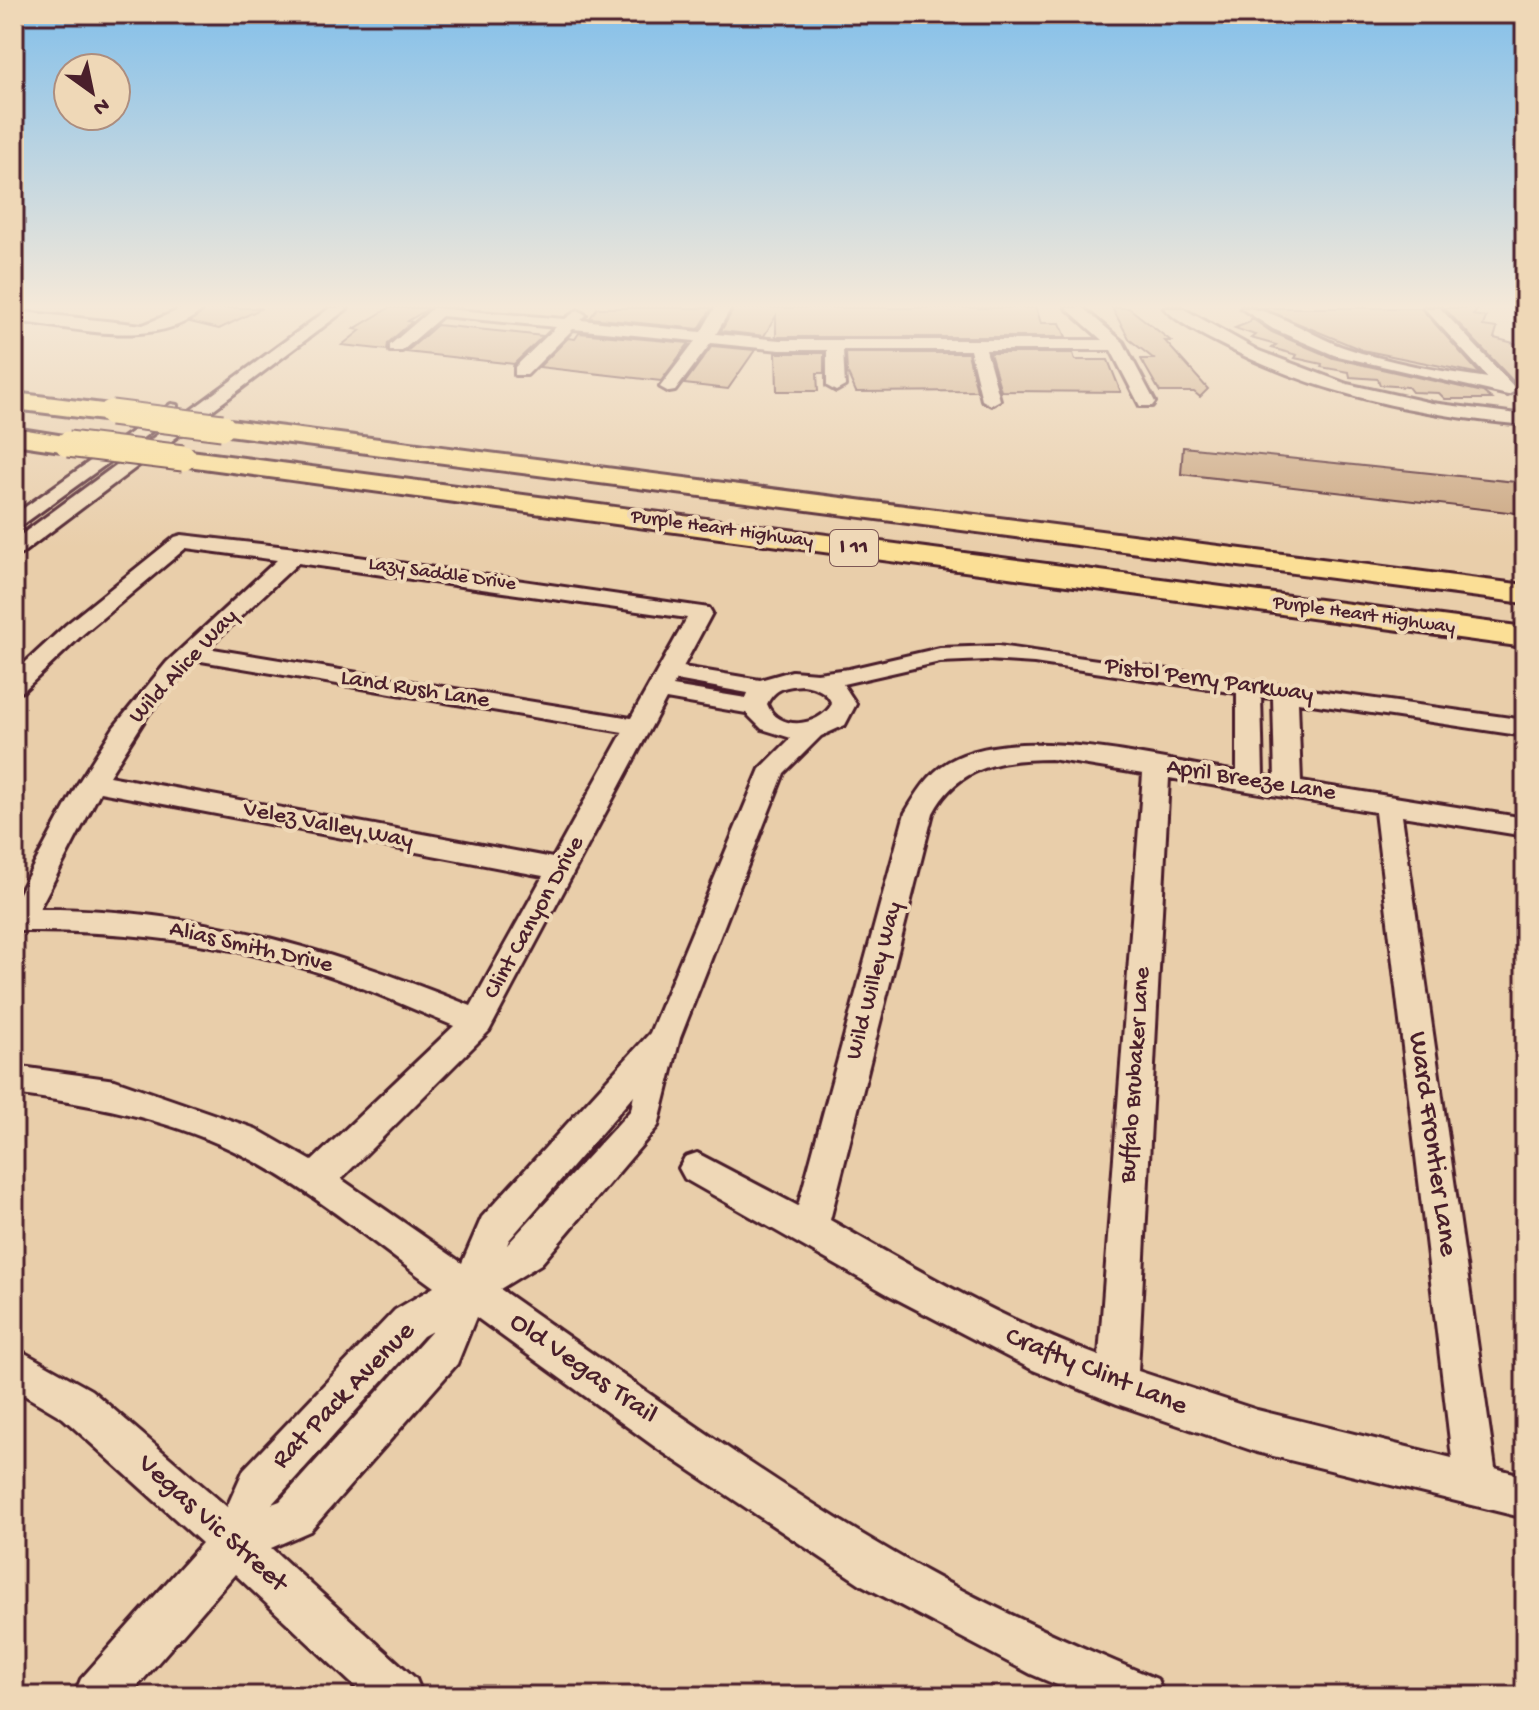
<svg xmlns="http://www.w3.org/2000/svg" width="1539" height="1710" viewBox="0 0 1539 1710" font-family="'Gochi Hand',sans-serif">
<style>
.building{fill:#caa681;stroke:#4a1f2b;stroke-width:2}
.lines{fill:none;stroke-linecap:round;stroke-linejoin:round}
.minor-casing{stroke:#4a1f2b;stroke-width:6}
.highway-casing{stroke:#4a1f2b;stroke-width:6}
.minor{fill:#efd8b7;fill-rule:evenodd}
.highway{fill:#fbdf96;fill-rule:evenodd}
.highway-bridge-casing{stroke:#4a1f2b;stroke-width:29;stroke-linecap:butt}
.highway-bridge{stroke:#fbdf96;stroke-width:25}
.labels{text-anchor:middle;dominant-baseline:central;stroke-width:8;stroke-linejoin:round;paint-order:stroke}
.far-street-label{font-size:20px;fill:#4a1f2b;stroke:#efd8b7}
.shield{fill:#efd8b7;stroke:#7c5655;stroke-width:2}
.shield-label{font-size:22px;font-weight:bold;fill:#4a1f2b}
.street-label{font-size:24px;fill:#4a1f2b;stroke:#efd8b7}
.near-street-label{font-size:28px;fill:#4a1f2b;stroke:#efd8b7}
</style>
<rect width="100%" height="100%" fill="#e9ceaa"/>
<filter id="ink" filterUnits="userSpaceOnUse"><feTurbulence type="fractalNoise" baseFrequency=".0125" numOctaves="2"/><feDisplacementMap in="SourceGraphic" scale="16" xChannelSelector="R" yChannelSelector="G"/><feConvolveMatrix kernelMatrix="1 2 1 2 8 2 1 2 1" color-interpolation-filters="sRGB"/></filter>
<g filter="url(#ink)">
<!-- building -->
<g class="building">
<path d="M207 308H262L219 329 190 322Z"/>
<path d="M389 308H429L408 321 412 322 388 343 387 350 342 345 361 330 354 329Z"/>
<path d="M597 308H712L699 329 590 318Z"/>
<path d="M734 308H1036L1041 323H1060L1066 337H776V316L764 336 721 331Z"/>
<path d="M1112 308H1129L1171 341H1165L1208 389 1200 397 1194 392H1160L1141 359H1154L1130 340Z"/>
<path d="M1261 308H1421L1480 374 1362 350Z"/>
<path d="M1444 308H1479L1473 315 1486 317 1483 326 1497 328 1494 338 1522 345 1515 355 1525 357V385L1514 382Z"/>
<path d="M1251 318 1272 332 1333 358 1483 392 1492 399H1445L1439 393 1412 392 1408 387 1380 385 1378 379 1350 377 1349 372 1321 367 1322 364 1295 358 1297 355 1272 348 1276 345 1251 338 1255 335 1235 328 1250 322Z"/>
<path d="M437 325 516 333 543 336 514 364 406 352Z"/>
<path d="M579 333 689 343 661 381 539 367 568 338 575 339Z"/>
<path d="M712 346 755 350 728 389 684 384Z"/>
<path d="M776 353H824V373H817L818 391H777Z"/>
<path d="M846 353H968L977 391 856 392 847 372Z"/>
<path d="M990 353H1073L1075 360H1108L1121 392 1001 391Z"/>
<path d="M1183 447 1525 483V514L1181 474Z"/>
</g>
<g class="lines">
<!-- minor casing -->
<g class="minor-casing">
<g id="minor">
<path d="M184 308H204C160 352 70 327 14 321V311L143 325Z"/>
<path d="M330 308H348L21 554 14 556V540Z"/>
<path d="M433 308 565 319 578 310 586 315 581 320 701 332 715 308H731L716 334 780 340H1102L1066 308H1083L1123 342 1155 402 1152 406H1140L1111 350H986L1000 400 991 405 982 400 970 350H843L845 386 836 391 827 386V350H780L711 343 675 391 669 392 660 387 695 341 573 329 527 375H515V367L556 327 442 316 402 351H390V345Z"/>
<path d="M1164 308H1182L1259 351 1347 384 1432 403 1525 415V425C1419 415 1316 394 1220 344 1202 335 1178 323 1164 308Z"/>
<path d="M1241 308C1272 307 1312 336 1343 347 1390 363 1439 371 1488 378L1424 308H1440L1517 390 1508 395 1334 355 1273 329Z"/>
<path d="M171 404 177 405V413L14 531V515Z"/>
<path d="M182 535 296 548 709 608 712 613 683 667 760 680 792 671 817 673 849 669 940 648 998 646 1525 720V736L1298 702 1301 782 1525 818V836L1402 816 1495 1468 1525 1476V1518L1257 1452 1117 1404 1033 1370 889 1295 685 1179 679 1168 685 1157 697 1153 798 1206 905 813C917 793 928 774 948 762 1021 721 1157 760 1237 772V693L1034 663 987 660 940 662 843 684 856 704 845 725 821 736 784 773 680 1038 658 1126 541 1264 500 1289C628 1378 759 1475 894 1553 978 1602 1067 1642 1157 1679L1164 1696H1083L1031 1674 862 1585 658 1449 476 1317 457 1364 310 1531 271 1548 416 1679 423 1696H365L235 1574 129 1696H74L81 1679 202 1543 63 1418 14 1389V1347L91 1390 227 1507 244 1469 395 1310 434 1287C369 1240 305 1184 232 1150 163 1117 89 1104 14 1094V1066L115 1080 256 1129 312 1161 454 1026C406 1006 360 985 311 970 215 940 114 930 14 931V902L77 785 114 727 167 662 277 560 186 548 83 634 23 691 14 693V673L67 624 175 537ZM298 563 687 618 631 718 207 648ZM195 660 623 732 553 858 109 776 149 713ZM676 680 748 693 746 698 673 686ZM803 685C816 687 827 691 832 704 819 727 778 732 767 704 775 688 786 686 803 685ZM1261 697 1273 698 1275 778 1263 776ZM666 699 746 713 762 729 791 738 760 769 650 1033 482 1217 462 1263 341 1179 489 1031ZM1051 759 1143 774 1099 1356C1005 1321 917 1270 830 1220L933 813C958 766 1002 759 1051 759ZM1169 778 1375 812 1452 1458 1257 1410 1138 1371ZM100 792 543 876 471 1006C328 949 195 908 39 909ZM634 1095 631 1110 507 1245 509 1240ZM432 1331 280 1501 272 1504 423 1336Z"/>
</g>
</g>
<!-- highway casing -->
<g class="highway-casing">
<g id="highway">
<path d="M14 393 111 405 124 413 111 421 14 409Z"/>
<path d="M222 419 1525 585V603L213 433 209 427 213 421Z"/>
<path d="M14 428 77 438 81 444 77 450 68 452 14 444Z"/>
<path d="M183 450 1525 627V647L173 464 170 458 173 452Z"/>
</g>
</g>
<!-- minor -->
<use href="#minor" class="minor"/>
<!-- highway -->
<use href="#highway" class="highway"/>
<!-- highway-bridge casing -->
<g class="highway-bridge-casing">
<g id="highway-bridge">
<path d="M111 413 222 427"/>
<path d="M68 444 183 458"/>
</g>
</g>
<!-- highway-bridge -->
<use href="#highway-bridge" class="highway-bridge"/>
</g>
</g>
<!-- sky -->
<linearGradient id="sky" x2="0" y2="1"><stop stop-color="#82bfea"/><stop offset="0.56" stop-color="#f5e9d9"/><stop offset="1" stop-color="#f5e9d9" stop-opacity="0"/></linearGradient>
<rect width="1539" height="547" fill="url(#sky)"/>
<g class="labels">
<!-- far-street labels -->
<g class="far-street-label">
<text transform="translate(722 530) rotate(8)">Purple Heart Highway</text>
<text transform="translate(442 575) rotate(8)">Lazy Saddle Drive</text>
<text transform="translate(1364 616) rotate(8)">Purple Heart Highway</text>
</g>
<!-- shield labels -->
<rect class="shield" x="830" y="530" width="48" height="36" rx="6"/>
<g class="shield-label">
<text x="854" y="548">I 11</text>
</g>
<!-- street labels -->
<g class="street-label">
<text transform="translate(184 667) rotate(-47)">Wild Alice Way</text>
<text transform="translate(1209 681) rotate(8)">Pistol Perry Parkway</text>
<text transform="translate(415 690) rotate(9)">Land Rush Lane</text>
<text transform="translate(1251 781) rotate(9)">April Breeze Lane</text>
<text transform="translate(328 826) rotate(11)">Velez Valley Way</text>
<text transform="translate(535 918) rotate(-61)">Clint Canyon Drive</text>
<text transform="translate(251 948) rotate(13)">Alias Smith Drive</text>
<text transform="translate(875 981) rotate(-75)">Wild Willey Way</text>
<text transform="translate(1136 1075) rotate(-86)">Buffalo Brubaker Lane</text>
</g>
<!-- near-street labels -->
<g class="near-street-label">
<text transform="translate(1432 1144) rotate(82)">Ward Frontier Lane</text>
<text transform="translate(583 1369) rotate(35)">Old Vegas Trail</text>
<text transform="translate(1096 1372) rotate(22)">Crafty Clint Lane</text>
<text transform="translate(344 1396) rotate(-46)">Rat Pack Avenue</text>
<text transform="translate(212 1524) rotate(42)">Vegas Vic Street</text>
</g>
</g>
<!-- margin -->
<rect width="1539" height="1710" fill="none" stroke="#efd8b7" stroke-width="48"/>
<rect x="24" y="24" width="1491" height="1662" fill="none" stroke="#4a1f2b" stroke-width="3" filter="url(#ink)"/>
<!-- north arrow -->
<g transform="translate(92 92) rotate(147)"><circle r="38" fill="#efd8b7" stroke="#ad8e7f" stroke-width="2"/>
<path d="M0-6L14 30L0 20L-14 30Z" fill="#4a1f2b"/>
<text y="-12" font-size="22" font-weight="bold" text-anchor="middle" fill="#4a1f2b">N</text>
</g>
</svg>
